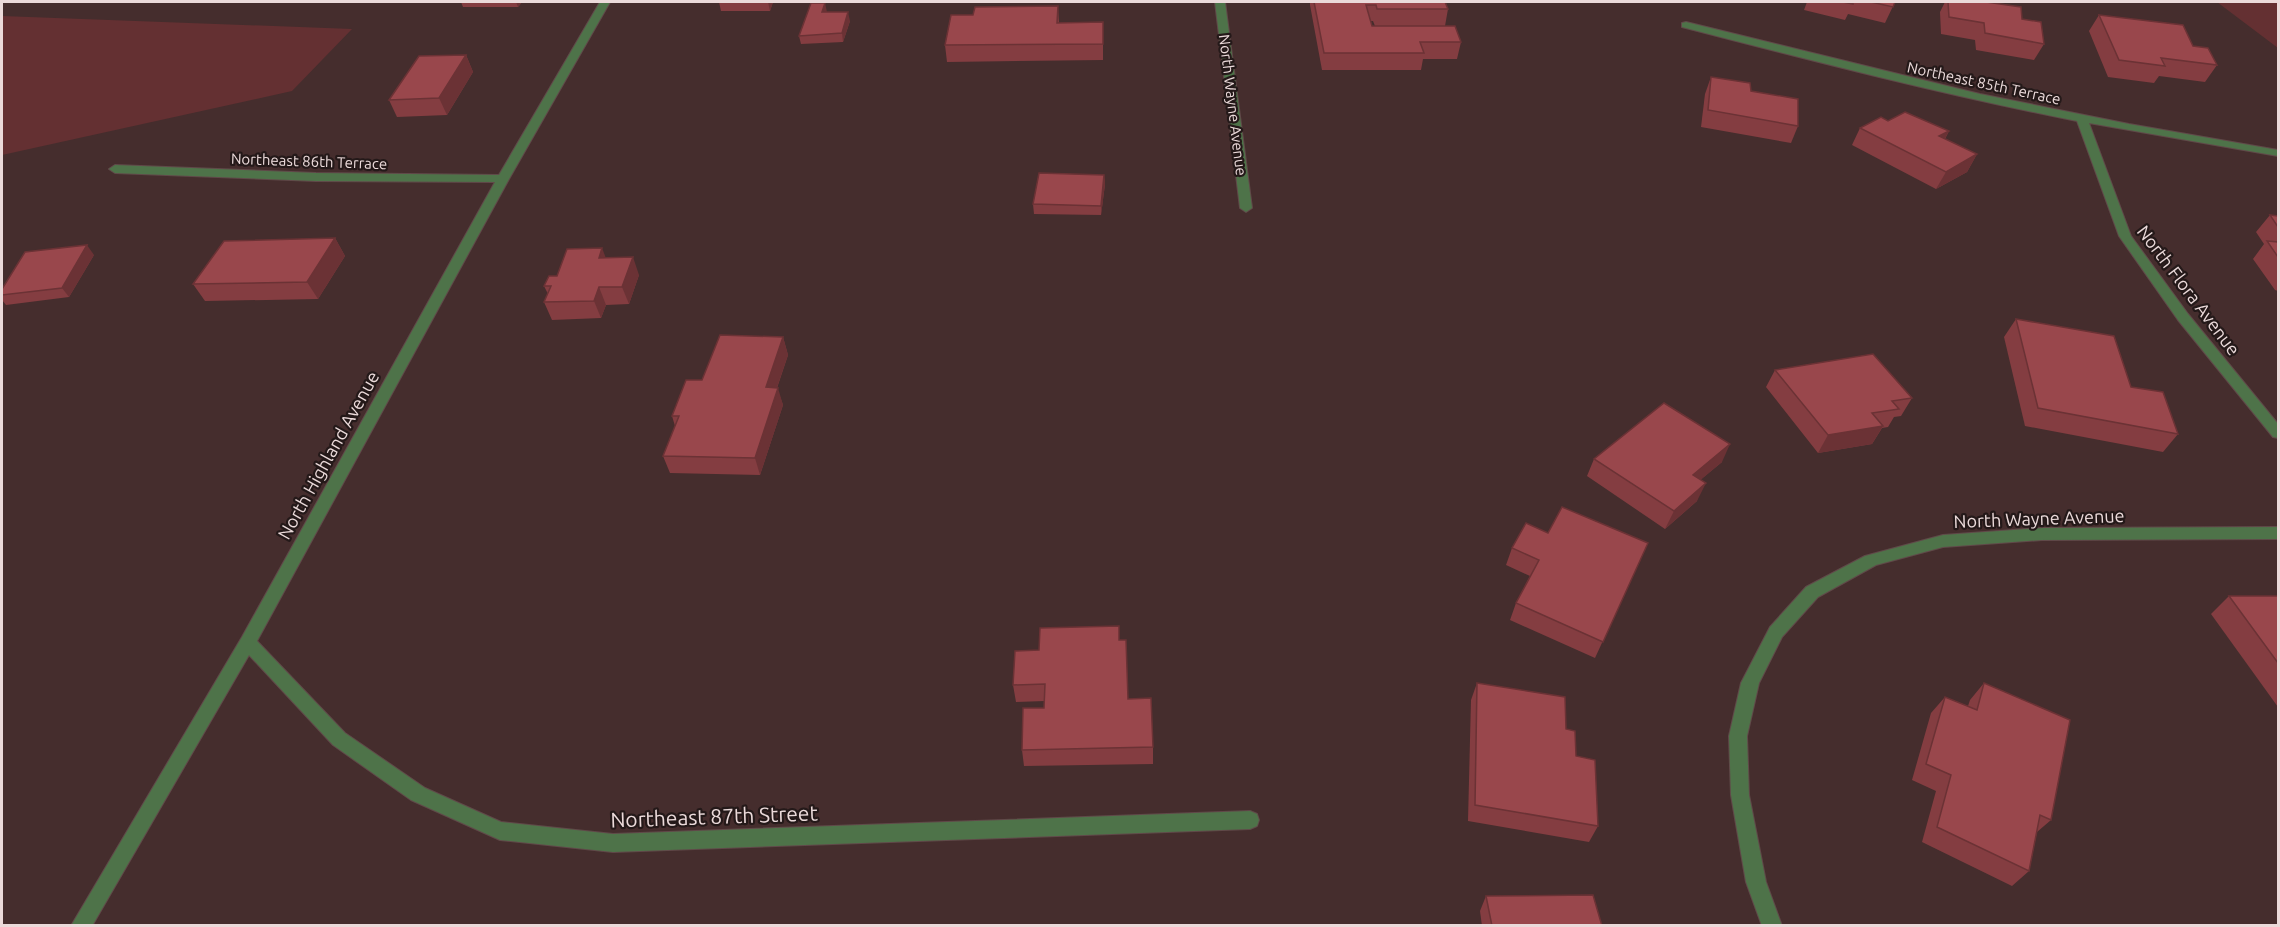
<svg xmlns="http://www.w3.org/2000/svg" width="2280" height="927" viewBox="0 0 2280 927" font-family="Ubuntu,sans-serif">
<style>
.green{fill:#643032}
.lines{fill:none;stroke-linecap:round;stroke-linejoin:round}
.minor-casing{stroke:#604949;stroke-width:2}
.minor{fill:#4e7349;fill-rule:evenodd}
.wall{fill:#843d41}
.shaded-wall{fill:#6b3235}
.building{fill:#99474c;stroke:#6b3235;stroke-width:1.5}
.labels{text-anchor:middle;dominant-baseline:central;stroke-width:4.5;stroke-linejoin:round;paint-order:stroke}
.far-street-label{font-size:15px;fill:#ebdada;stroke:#241919}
.street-label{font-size:18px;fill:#ebdada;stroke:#241919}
.near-street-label{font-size:21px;fill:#ebdada;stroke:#241919}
</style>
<rect width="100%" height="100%" fill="#452d2d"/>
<!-- green -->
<g class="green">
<path d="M2217 2H2278V48Z"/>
<path d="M2 16 352 29 292 91 2 155Z"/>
</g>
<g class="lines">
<!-- minor casing -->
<g class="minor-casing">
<g id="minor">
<path d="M600 2H610L509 179 257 641 345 733 425 788 501 822 613 834 1250 811 1257 814 1259 820 1257 826 1250 829 613 852 500 840 411 800 333 745 249 655 92 926H71L242 637 495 182 316 181 115 173 109 169 115 165 316 173 499 175Z"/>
<path d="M1215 2H1225L1252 208 1246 212 1240 208Z"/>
<path d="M1686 22 1980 94 2129 124 2278 150V156L2089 123 2131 236 2188 314 2278 424V438L2273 437 2178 320 2119 236 2077 121C1945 95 1813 61 1682 27V23Z"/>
<path d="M2278 527V539L2042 540 1943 547 1876 565 1818 597 1782 637 1759 683 1747 736 1749 795 1766 882 1782 926H1762L1746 882 1731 795 1729 736 1741 683 1770 627 1806 587 1865 556 1943 535 2042 528Z"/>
</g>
</g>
<!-- minor -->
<use href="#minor" class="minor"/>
</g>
<!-- wall -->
<g class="wall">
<path d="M461 2H522L518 7H463Z"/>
<path d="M719 2H773L770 11H721Z"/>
<path d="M1310 2H1461V3H1446L1448 9 1445 26H1375L1373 21H1370L1372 26 1461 42 1457 59H1423L1421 70H1322L1310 5Z"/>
<path d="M1807 2H1895L1885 23 1848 14 1845 20 1804 10Z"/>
<path d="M1945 2H1986L2022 19 2044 44 2034 60 1976 50 1975 40 1941 34 1940 12Z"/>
<path d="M1058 6 1059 23 1103 22V60L947 62 945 45 973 15Z"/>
<path d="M826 12 850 21 843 42 801 44 799 36Z"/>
<path d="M2099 15 2193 46 2217 65 2205 82 2159 76 2154 83 2108 77 2089 31Z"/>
<path d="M466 55 473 72 447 115 397 117 389 100Z"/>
<path d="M1711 77 1751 91 1798 126 1791 143 1701 127 1705 94Z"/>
<path d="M1888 121 1949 131 1945 139 1977 154 1967 172 1936 189 1852 145 1860 128Z"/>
<path d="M1104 175 1105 184 1101 215 1034 214 1033 204Z"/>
<path d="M2270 215 2278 216V291L2275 290 2253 259 2264 244 2256 232Z"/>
<path d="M335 238 345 256 318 299 205 301 193 284Z"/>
<path d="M94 255 69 297 6 305 2 300V289Z"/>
<path d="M606 258 639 275 629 304 606 305 601 318 552 320 544 302 548 294 544 286 557 276Z"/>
<path d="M2016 319 2131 387 2178 434 2163 452 2025 426 2004 337Z"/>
<path d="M783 337 788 355 777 388 783 405 760 475 670 473 663 456 675 426 672 416 702 380Z"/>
<path d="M1775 370 1912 398 1901 416 1894 417 1888 427 1882 428 1872 444 1818 453 1766 387Z"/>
<path d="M1594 459 1722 462 1700 480 1697 501 1665 529 1587 476Z"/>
<path d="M1548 533 1648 543 1595 658 1510 620 1516 603 1530 576 1506 565 1512 548Z"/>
<path d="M2229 596H2278V707L2211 614Z"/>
<path d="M1119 640 1128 699 1153 747V764L1024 766 1022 750 1044 708 1045 701 1016 702 1013 685 1039 650Z"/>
<path d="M1477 683 1566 729 1576 756 1598 826 1589 842 1468 821 1471 700Z"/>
<path d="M1984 683 2051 820 2037 832 2029 871 2012 886 1922 842 1936 791 1912 780 1931 713 1945 697 1968 706 1970 700Z"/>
<path d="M1486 896 1602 926H1482L1480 911Z"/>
</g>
<!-- shaded-wall -->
<g class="shaded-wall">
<path d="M516 2H522L518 7Z"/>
<path d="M768 2H773L770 11Z"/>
<path d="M825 3 827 12H822Z"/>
<path d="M848 12 850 21 843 42 842 33Z"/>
<path d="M466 55 473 72 447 115 439 98Z"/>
<path d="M1949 131 1940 148 1939 136Z"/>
<path d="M1977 154 1967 172 1936 189 1946 172Z"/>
<path d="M1104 175 1105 184 1101 215V206Z"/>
<path d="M335 238 345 256 318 299 307 282Z"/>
<path d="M87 245 94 255 69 297 62 288Z"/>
<path d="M602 248 609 266 599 258Z"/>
<path d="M633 257 639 275 629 304 622 287Z"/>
<path d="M599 287 606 305 601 318 594 301Z"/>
<path d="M783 337 788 355 771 405 766 387Z"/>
<path d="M778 388 783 405 760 475 755 458Z"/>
<path d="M1883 426 1872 444 1818 453 1828 435Z"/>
<path d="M1730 444 1722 462 1685 493 1693 475Z"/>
<path d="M1706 483 1697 501 1665 529 1674 511Z"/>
</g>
<!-- building -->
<g class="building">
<path d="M1314 2H1445L1448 9H1377L1376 5H1366L1372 26H1455L1461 42H1420L1424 53H1324Z"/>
<path d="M1843 2H1853V4Z"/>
<path d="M1871 2H1895L1893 7Z"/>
<path d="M1948 2H1986L2021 7 2022 19 2041 22 2044 44 1985 33 1984 23 1949 17Z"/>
<path d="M811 3H825L822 12H848L842 33 799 36Z"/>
<path d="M1058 6 1057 23 1103 22V44L945 45 951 15H973L975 7Z"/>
<path d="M2099 15 2183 25 2193 46 2208 48 2217 65 2161 58 2165 66 2119 60Z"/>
<path d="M466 55 439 98 389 100 419 56Z"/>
<path d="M1711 77 1750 83 1751 91 1798 99V126L1708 110Z"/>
<path d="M1905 112 1949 131 1939 136 1977 154 1946 172 1860 128 1881 117 1888 121Z"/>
<path d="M1039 173 1104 175 1101 206 1033 204Z"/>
<path d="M2270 215 2278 216V227Z"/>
<path d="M335 238 307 282 193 284 224 241Z"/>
<path d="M2267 241 2278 242V257Z"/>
<path d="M87 245 62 288 2 295V289L25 252Z"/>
<path d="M602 248 599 258 633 257 622 287H599L594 301 544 302 551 286H544L549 276H557L567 249Z"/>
<path d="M2016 319 2114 336 2131 387 2163 392 2178 434 2038 408Z"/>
<path d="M720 335 783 337 766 387 778 388 755 458 663 456 679 416H672L686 380H702Z"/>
<path d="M1873 354 1912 398 1892 401 1899 409 1872 413 1883 426 1828 435 1775 370Z"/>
<path d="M1664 403 1730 444 1693 475 1706 483 1674 511 1594 459Z"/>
<path d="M1562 507 1648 543 1603 642 1516 603 1539 560 1512 548 1526 523 1548 533Z"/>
<path d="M2229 596H2278V663Z"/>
<path d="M1119 626V640H1126L1128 699 1151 698 1153 747 1022 750 1023 708H1044L1045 684 1013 685 1015 651 1039 650 1040 628Z"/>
<path d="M1477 683 1565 697 1566 729 1575 731 1576 756 1595 760 1598 826 1475 805Z"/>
<path d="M1984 683 2070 720 2051 820 2040 815 2029 871 1937 827 1951 775 1926 764 1945 697 1977 710Z"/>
<path d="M1593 895 1602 926H1492L1486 896Z"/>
</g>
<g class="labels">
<!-- far-street labels -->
<g class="far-street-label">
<text transform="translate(1984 83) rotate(12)">Northeast 85th Terrace</text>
<text transform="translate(1233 105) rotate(83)">North Wayne Avenue</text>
<text transform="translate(309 161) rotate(2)">Northeast 86th Terrace</text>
</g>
<!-- street labels -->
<g class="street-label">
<text transform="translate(2189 290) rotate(53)">North Flora Avenue</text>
<text transform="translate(328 455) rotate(-61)">North Highland Avenue</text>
<text transform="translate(2039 518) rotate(-2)">North Wayne Avenue</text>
</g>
<!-- near-street labels -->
<g class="near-street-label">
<text transform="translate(714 816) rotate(-2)">Northeast 87th Street</text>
</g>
</g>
<!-- border -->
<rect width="2280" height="927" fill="none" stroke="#ebdada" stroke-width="6"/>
</svg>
